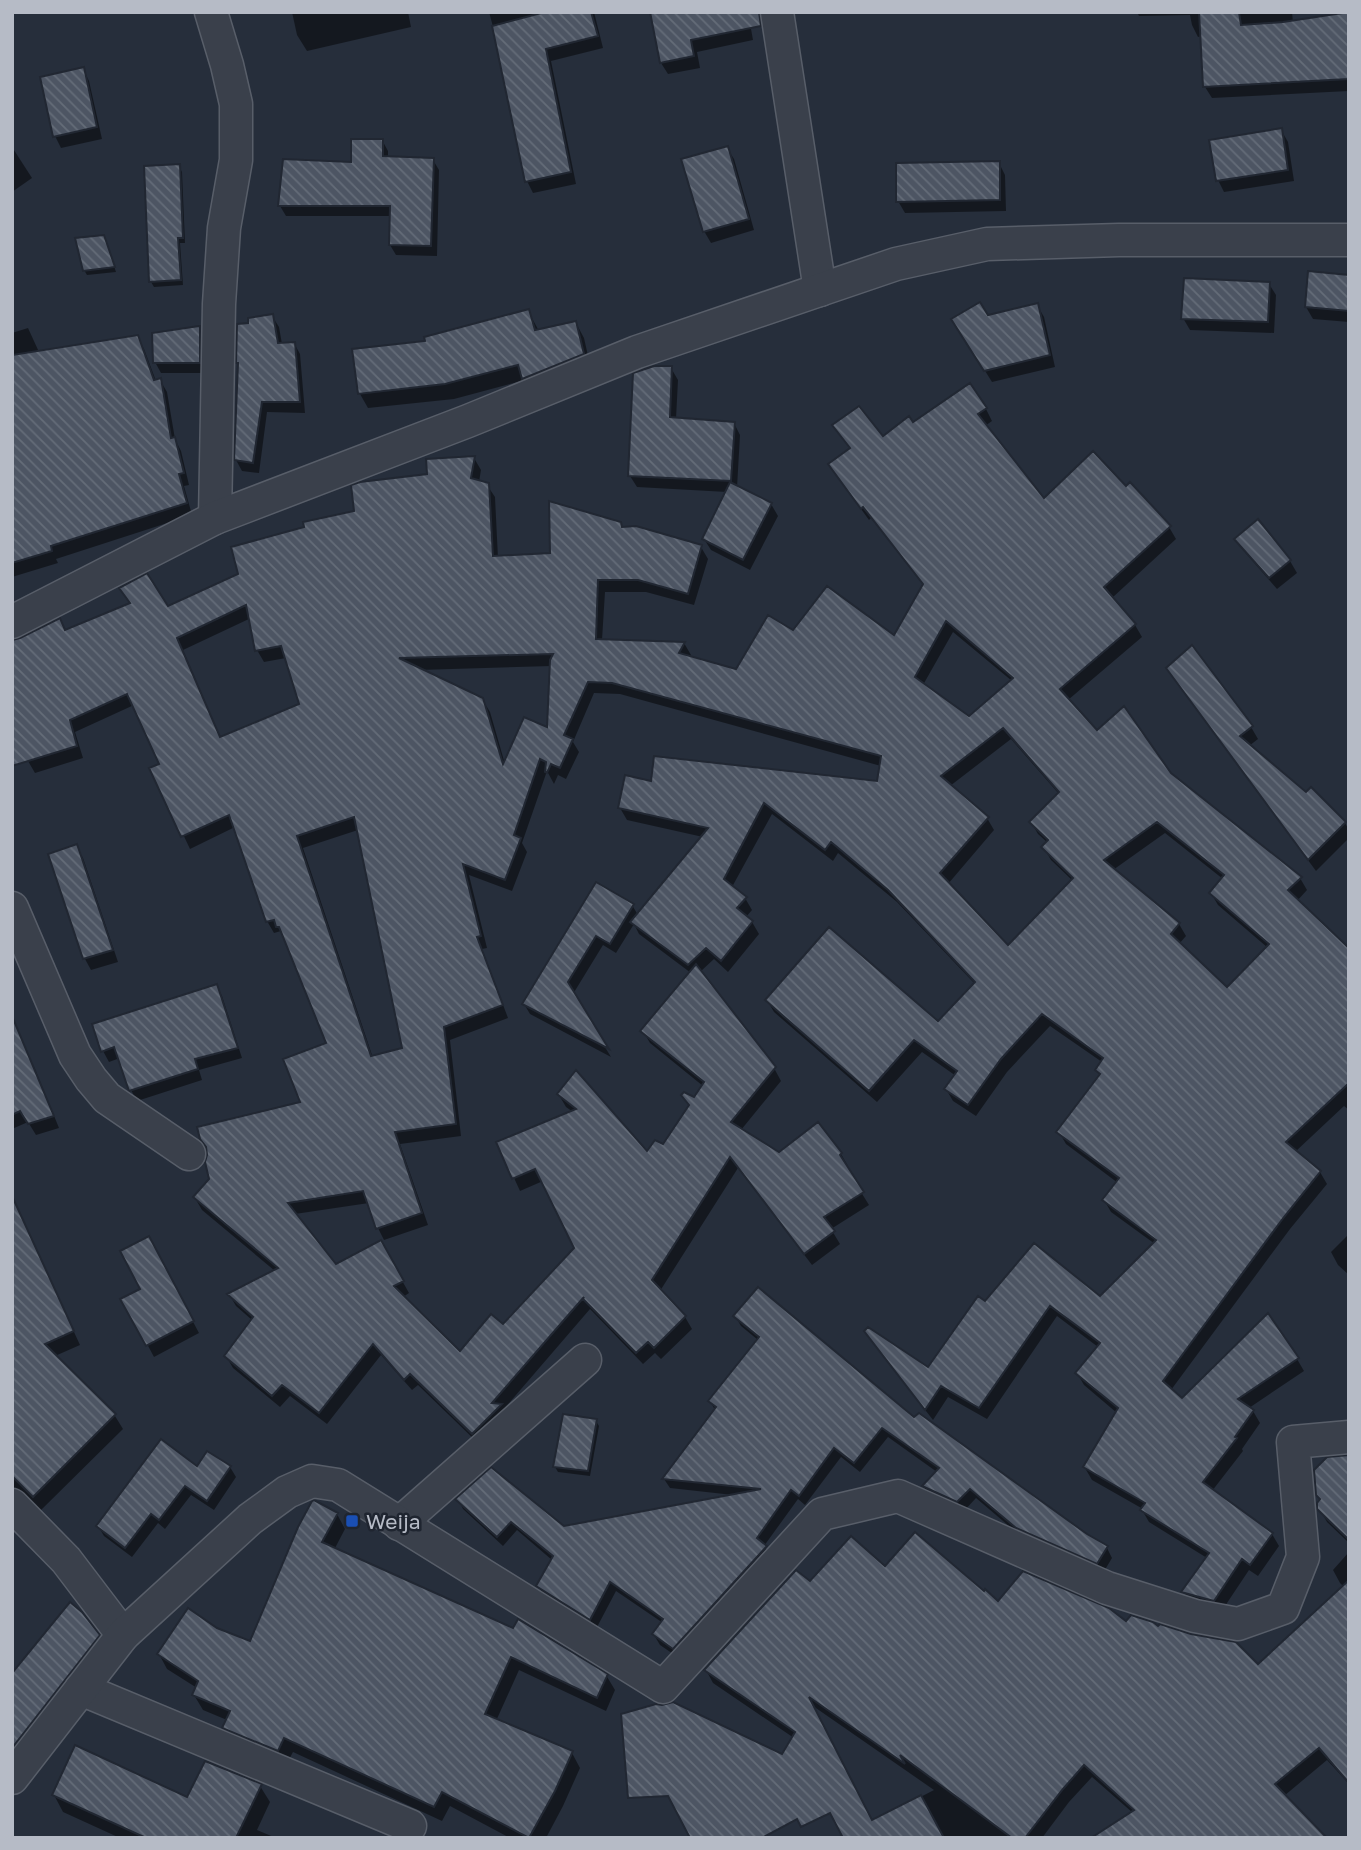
<svg xmlns="http://www.w3.org/2000/svg" width="1361" height="1850" viewBox="0 0 1361 1850" font-family="'Golos Text',sans-serif">
<style>
.shadow{fill:#0007;fill-rule:evenodd}
.building{fill:url(#building-back-hatch);stroke:#212732;stroke-width:2;fill-rule:evenodd}
.lines{fill:none;stroke-linecap:round;stroke-linejoin:round}
.street-casing{stroke:#585e69;stroke-width:35}
.street{stroke:#3a404b;stroke-width:32}
.transit-dot{fill:#1a4fb4;stroke:#1f2530;stroke-width:2.5}
.labels{text-anchor:middle;dominant-baseline:central;stroke-width:5;stroke-linejoin:round;paint-order:stroke}
.poi-label{font-size:21px;fill:#b6bbc6;stroke:#1f2530;text-anchor:start}
</style>
<defs>
<pattern id="building-back-hatch" width="6" height="6" patternUnits="userSpaceOnUse" patternTransform="scale(1.75)"><rect width="6" height="6" fill="#4d5563"/><path d="M-1 5l2 2M0 0l6 6M5-1l2 2" fill="none" stroke="#646c78"/></pattern>
</defs>
<rect width="100%" height="100%" fill="#262e3b"/>
<!-- shadow -->
<g class="shadow">
<path d="M292 12H408L411 27 307 51 297 35Z"/>
<path d="M489 12H594L603 48 551 61 576 184 533 193 527 181 498 45Z"/>
<path d="M652 12H748L753 40 697 52 700 68 668 74 661 63Z"/>
<path d="M1137 12H1292L1293 23 1349 14V91L1212 98 1205 87 1202 36 1198 37 1192 25 1190 15 1139 16Z"/>
<path d="M83 69 89 81 102 139 61 148 55 136Z"/>
<path d="M1281 130 1288 142 1294 181 1224 192 1218 180Z"/>
<path d="M382 140 388 151V158L433 160 439 170 437 256 396 255 390 245 391 216H286L280 206 353 164Z"/>
<path d="M12 147 32 178 12 192Z"/>
<path d="M727 148 734 159 754 230 711 243 704 231Z"/>
<path d="M999 163 1005 175 1006 211 905 213 898 201Z"/>
<path d="M179 166 182 172 185 243H180L183 285 154 287 151 282Z"/>
<path d="M106 242 116 272 87 275 84 270Z"/>
<path d="M1349 277V322L1313 319 1306 307Z"/>
<path d="M1269 284 1276 295 1274 333 1190 330 1183 318Z"/>
<path d="M1037 305 1044 317 1055 367 992 382 960 331 987 317Z"/>
<path d="M528 311 539 331 576 323 584 338 591 369 533 393 525 380 454 399 368 408 360 394 428 343Z"/>
<path d="M272 316 279 327 282 344 294 343 300 354 305 413 267 412 259 473 242 471 236 460Z"/>
<path d="M199 327 205 338V373H161L155 362Z"/>
<path d="M28 328 39 352 137 337 144 349 156 381 160 380 167 392 175 439 181 451 189 485 184 486 192 515 56 559 58 563 12 577V333Z"/>
<path d="M671 368 678 380 676 419 734 423 740 435 737 488 771 504 778 516 750 570 711 550 704 539 727 492 637 487 630 476Z"/>
<path d="M986 409 992 421 985 426 1044 501 1126 488 1169 527 1176 539 1112 598 1135 625 1142 637 1068 700 1097 733 1170 774 1300 878 1307 890 1297 901 1349 951V1110L1344 1106 1295 1152 1320 1172 1327 1184 1290 1229 1171 1390 1183 1400 1297 1359 1304 1371 1249 1408 1253 1411 1260 1423 1242 1449 1243 1451 1212 1491 1272 1534 1279 1546 1258 1576 1249 1570 1221 1612 1190 1604 1184 1592 1207 1558 1149 1522 1142 1510 1143 1509 1092 1480 1085 1468 1117 1413 1084 1385 1077 1373 1098 1347 1057 1316 987 1419 948 1397 933 1420 873 1343 866 1331 928 1369 985 1303 1100 1298 1155 1244 1111 1212 1104 1200 1118 1183 1066 1144 1059 1132 1100 1076 1097 1070 1102 1062 1050 1026 1007 1072 976 1116 953 1101 946 1089 956 1076 922 1052 877 1102 774 1012 767 1000 938 1024 975 984 897 902 838 853 833 861 772 814 732 887 745 898 752 910 746 917 752 922 759 934 728 972 714 959 700 972 774 1068 781 1081 741 1130 779 1155 818 1125 841 1154 848 1166 846 1168 869 1205 831 1229 840 1244 812 1265 738 1168 660 1291 685 1317 692 1329 661 1359 655 1353 643 1364 590 1309 503 1410 507 1417 480 1445 418 1385 412 1390 381 1355 327 1424 290 1396 280 1407 233 1368 226 1356 252 1320 236 1306 229 1294 275 1271 202 1210 195 1198 303 1103 328 1044 285 939 281 931 274 933 267 921 235 827 190 849 152 769 161 765 134 705 75 732 83 758 35 773 28 761 65 632 167 608 241 575 356 512 429 476 474 458 481 470 479 482 487 485 495 497 498 558 552 555 623 529 701 547 708 559 694 605 646 592H605L602 640 684 643 691 655 689 658 737 671 794 632 894 638 924 586 871 518 869 520 837 476 851 450 835 426 882 439 913 424ZM251 618 257 650 264 662 286 658 301 705 221 739 183 650ZM953 632 1012 681 969 719 923 685ZM552 666 549 730 505 764 490 712 482 699 419 670ZM594 693 620 694 881 766 878 783 620 808 627 820 703 837 638 915 632 905 597 884 524 1004 530 1014 611 1057 573 994 603 945 616 953 634 924 639 934 691 973 643 1031 650 1043 703 1086 694 1100 683 1096 690 1107 663 1147 647 1154 559 1095 566 1107 573 1112 498 1143 520 1191 543 1181 576 1248 503 1326 460 1353 403 1297 409 1293 381 1243 336 1266 295 1214 369 1203 378 1228 384 1240 428 1225 400 1144 461 1136 450 1040 508 1018 482 949 487 948 469 875 512 891 527 852 522 843 547 771 554 784 558 775 566 779 579 752 573 742ZM1011 739 1059 794 1031 822 1038 834 1048 843 1044 848 1051 860 1073 881 1008 947 948 884 994 830 987 818 950 786ZM358 830 404 1049 373 1058 303 848ZM1165 833 1223 879 1211 893 1218 905 1268 948 1227 989 1179 944 1186 936 1179 924 1113 870Z"/>
<path d="M1258 522 1290 561 1297 573 1277 589 1243 550 1236 539Z"/>
<path d="M1168 669 1251 727 1258 739 1249 746 1306 795 1311 790 1345 823 1349 830V838L1316 871 1175 680Z"/>
<path d="M76 846 83 858 118 962 91 970 85 959 50 855Z"/>
<path d="M217 986 222 996 242 1058 199 1070 202 1080 137 1101 131 1090 120 1058 109 1062 103 1051 94 1025Z"/>
<path d="M29 1057 35 1069 59 1128 36 1135 28 1122 12 1129V1064Z"/>
<path d="M12 1197 80 1345 55 1356 115 1416 123 1429 40 1511 34 1505 25 1500 12 1502Z"/>
<path d="M1349 1234V1275L1338 1265 1331 1252Z"/>
<path d="M155 1250 199 1333 154 1357 123 1299 142 1289Z"/>
<path d="M735 1316 914 1420 1107 1548 1112 1558 1103 1573 1023 1538 976 1498 964 1511 929 1496 924 1487 937 1472 888 1437 860 1472 841 1457 805 1505 798 1499 764 1546 772 1558 679 1658 660 1645 654 1635 663 1623 616 1591 596 1629 544 1596 538 1586 552 1560 517 1530 503 1546 463 1509 458 1499 563 1528 733 1495 670 1488 664 1479 715 1410 710 1401 758 1340 741 1326Z"/>
<path d="M596 1421 599 1426 590 1476 558 1472 555 1467Z"/>
<path d="M1349 1457V1543L1327 1522 1319 1508Z"/>
<path d="M230 1467 236 1477 214 1510 191 1495 165 1529 158 1523 132 1557 104 1536 98 1526 197 1468Z"/>
<path d="M337 1514 345 1529 334 1550 606 1675 615 1690 606 1711 519 1670 496 1721 572 1753 580 1768 563 1806 546 1838H510L450 1806 442 1821 293 1752 286 1765 232 1742 224 1728 227 1720 203 1710 194 1695 197 1688 167 1669 159 1654 217 1629 251 1643Z"/>
<path d="M1349 1552V1784L1327 1760 1284 1796 1133 1813 1092 1777 1069 1802 1042 1838H845L833 1815 783 1757 794 1738 713 1683 706 1670 810 1584 885 1569 999 1604 1159 1629 1258 1667 1344 1587 1340 1583 1333 1570ZM813 1706 934 1790 872 1822Z"/>
<path d="M98 1636 109 1654 12 1778V1676Z"/>
<path d="M260 1786 270 1802 257 1830 276 1838H120L63 1812 54 1795 188 1799Z"/>
</g>
<!-- building -->
<g class="building">
<path d="M545 12H591L598 36 546 49 571 172 525 182 492 26Z"/>
<path d="M650 12H759L761 26 691 40 694 56 660 63Z"/>
<path d="M1199 12H1239L1241 25 1283 22 1349 12V79L1203 87Z"/>
<path d="M84 67 97 127 53 137 40 77Z"/>
<path d="M1282 128 1288 170 1216 181 1209 140Z"/>
<path d="M351 139H383V156L434 158 431 246 389 245 390 206H278L283 159 351 162Z"/>
<path d="M728 146 749 219 703 232 681 159Z"/>
<path d="M1000 161V200L896 202V163Z"/>
<path d="M180 164 183 238H178L181 280 149 282 144 166Z"/>
<path d="M104 235 115 267 83 271 75 238Z"/>
<path d="M1308 271 1349 275V311L1305 307Z"/>
<path d="M1184 278 1270 282 1268 322 1181 319Z"/>
<path d="M980 302 988 315 1038 303 1050 355 984 371 951 319Z"/>
<path d="M529 309 535 330 576 321 584 354 522 379 518 365 445 384 358 394 352 349 425 341 424 337Z"/>
<path d="M273 314 278 343 295 342 300 402H262L253 463 234 460 238 363H236L237 324 248 323V318Z"/>
<path d="M199 326H200V363H153L152 333Z"/>
<path d="M138 335 154 380 161 378 171 438 175 437 184 473 179 474 187 503 51 546 52 551 12 563V355Z"/>
<path d="M654 366H672L670 417 735 422 731 481 628 476 633 373Z"/>
<path d="M970 383 987 408 978 414 1044 498 1093 451 1126 486 1130 482 1171 526 1104 587 1136 624 1060 689 1097 730 1124 706 1171 773 1302 877 1288 890 1349 948V1083L1286 1142 1321 1171 1284 1217 1163 1381 1182 1398 1268 1313 1299 1358 1238 1399 1254 1410 1235 1437 1237 1438 1203 1482 1273 1533 1250 1565 1242 1559 1214 1601 1181 1592 1209 1553 1140 1510 1145 1503 1083 1467 1118 1408 1075 1373 1100 1343 1050 1306 979 1408 941 1386 925 1410 864 1331 868 1327 928 1367 978 1296 985 1301 1034 1243 1100 1296 1156 1240 1102 1200 1119 1178 1056 1132 1100 1074 1095 1070 1103 1058 1042 1014 1001 1059 968 1105 944 1089 957 1071 914 1040 869 1091 765 1000 829 927 938 1021 975 982 888 890 831 842 825 850 764 803 724 879 747 897 737 908 753 921 721 961 706 948 688 965 630 922 708 828 618 808 625 775 651 781 654 756 877 781 881 756 612 683 588 682 564 735 573 739 560 768 551 764 547 773 545 772 546 762 540 759 514 835 521 838 505 880 463 864 481 936 477 937 503 1005 444 1027 456 1124 395 1132 422 1213 376 1229 363 1191 288 1203 336 1264 381 1240 404 1281 394 1286 460 1351 491 1314 503 1324 574 1248 535 1169 512 1179 496 1142 576 1109 557 1094 576 1070 647 1151 655 1140 663 1144 689 1105 681 1095 684 1092 694 1097 704 1082 640 1031 696 964 776 1067 731 1122 779 1152 818 1122 842 1153 840 1155 864 1192 824 1217 835 1231 804 1254 730 1157 652 1280 686 1316 654 1348 648 1342 636 1353 583 1299 584 1297 492 1403 502 1404 472 1434 410 1374 404 1380 373 1344 319 1413 282 1385 272 1396 224 1356 253 1317 227 1294 278 1268 193 1197 209 1179 205 1162 207 1155 206 1147 200 1139 197 1127 300 1102 283 1059 326 1043 279 927H276L274 920 266 922 229 815 181 837 149 768 159 764 127 694 70 720 77 746 12 766V640L20 638 60 618 65 630 130 603 119 588 147 573 168 606 238 574 231 547 304 527 303 522 354 511 351 485 360 482 427 474 426 459 475 456 471 478 489 483 493 556 550 553 549 501 621 522 622 527 636 526 702 545 688 594 638 580H598L596 639 685 642 679 653 736 669 768 615 793 630 827 586 894 635 923 584 863 507 861 509 828 464 850 448 832 425 859 406 883 436 909 416 913 422ZM246 605 255 651 281 646 299 704 220 737 177 638ZM946 621 1013 678 969 716 915 677ZM553 654 550 660 547 727 524 717 503 764 483 698 399 658ZM1003 728 1059 792 1029 822 1048 840 1041 847 1073 878 1008 945 940 873 989 817 941 776ZM354 817 402 1048 371 1056 297 836ZM1157 822 1224 875 1209 893 1269 944 1227 987 1171 934 1180 923 1104 860Z"/>
<path d="M730 482 772 503 743 560 702 539Z"/>
<path d="M1258 519 1291 560 1269 578 1234 539Z"/>
<path d="M1192 645 1253 726 1240 736 1306 792 1311 787 1346 822 1308 860 1166 668Z"/>
<path d="M77 844 113 950 83 959 48 854Z"/>
<path d="M596 882 634 904 610 944 596 936 568 982 609 1049 522 1004Z"/>
<path d="M217 984 238 1048 195 1059 198 1069 129 1091 114 1047 101 1052 92 1024Z"/>
<path d="M12 1016 54 1116 28 1124 20 1111 12 1115Z"/>
<path d="M12 1196 74 1331 45 1344 116 1414 33 1497 12 1476Z"/>
<path d="M149 1236 194 1321 146 1346 120 1299 140 1289 120 1251Z"/>
<path d="M758 1287 914 1417 919 1413 1087 1534 1108 1546 1097 1564 1016 1528 970 1489 957 1502 922 1486 939 1468 882 1428 854 1463 834 1448 799 1496 791 1490 757 1538 767 1546 673 1649 652 1634 663 1619 610 1582 590 1620 536 1586 553 1556 511 1522 497 1537 455 1499 491 1467 564 1526 761 1489 662 1479 716 1407 708 1401 759 1337 733 1316Z"/>
<path d="M563 1414 597 1419 588 1471 553 1467Z"/>
<path d="M161 1439 197 1466 207 1451 231 1466 207 1501 185 1486 159 1520 151 1514 125 1548 96 1526Z"/>
<path d="M1349 1455V1540L1317 1509V1503L1320 1499 1316 1495 1314 1470 1327 1457Z"/>
<path d="M314 1500 338 1513 322 1542 513 1628 518 1619 608 1674 597 1698 511 1657 485 1714 573 1751 555 1791 529 1838 442 1792 434 1807 284 1738 278 1751 222 1728 230 1711 192 1695 198 1681 157 1654 188 1608 217 1628 250 1641 298 1527 312 1501Z"/>
<path d="M915 1532 984 1591 985 1589 998 1601 1023 1571 1109 1608 1126 1621 1131 1615 1153 1622 1158 1626 1160 1624 1191 1634 1236 1642 1258 1664 1349 1580V1783L1319 1748 1275 1784 1327 1838H1091L1134 1810 1084 1765 1063 1789 1025 1838H1012L900 1755 905 1764 809 1697 872 1820 921 1795 944 1838H838L842 1836 830 1813 801 1827 797 1819 762 1838H690L668 1796 628 1798 621 1714 656 1704 662 1705 673 1702 782 1754 795 1732 704 1670 796 1570 810 1581 851 1536 885 1566Z"/>
<path d="M70 1602 82 1612 100 1635 12 1748V1673Z"/>
<path d="M75 1745 187 1797 205 1761 262 1784 236 1838H146L52 1795Z"/>
</g>
<g class="lines">
<!-- street casing -->
<g class="street-casing">
<g id="street">
<path d="M211 12 227 65 236 104V160L224 228 219 304 215 518"/>
<path d="M777 12 820 290"/>
<path d="M12 622 215 518 468 421 637 352 896 264 987 244 1119 240H1349"/>
<path d="M12 908 75 1055 91 1079 107 1098 189 1154"/>
<path d="M12 1505 66 1560 123 1635"/>
<path d="M399 1524 585 1360"/>
<path d="M81 1689 410 1826"/>
<path d="M12 1778 123 1635 250 1519 287 1492 312 1481 338 1485 663 1687 822 1514 898 1496 1107 1588 1195 1616 1238 1624 1283 1608 1303 1557 1293 1442 1349 1437"/>
</g>
</g>
<!-- street -->
<use href="#street" class="street"/>
</g>
<!-- markers -->
<rect class="transit-dot" x="345" y="1514" width="14" height="14" rx="3.5"/>
<g class="labels">
<!-- poi labels -->
<g class="poi-label">
<text x="366" y="1521">Weija</text>
</g>
</g>
<!-- border -->
<rect width="1361" height="1850" fill="none" stroke="#b6bbc6" stroke-width="28"/>
</svg>
